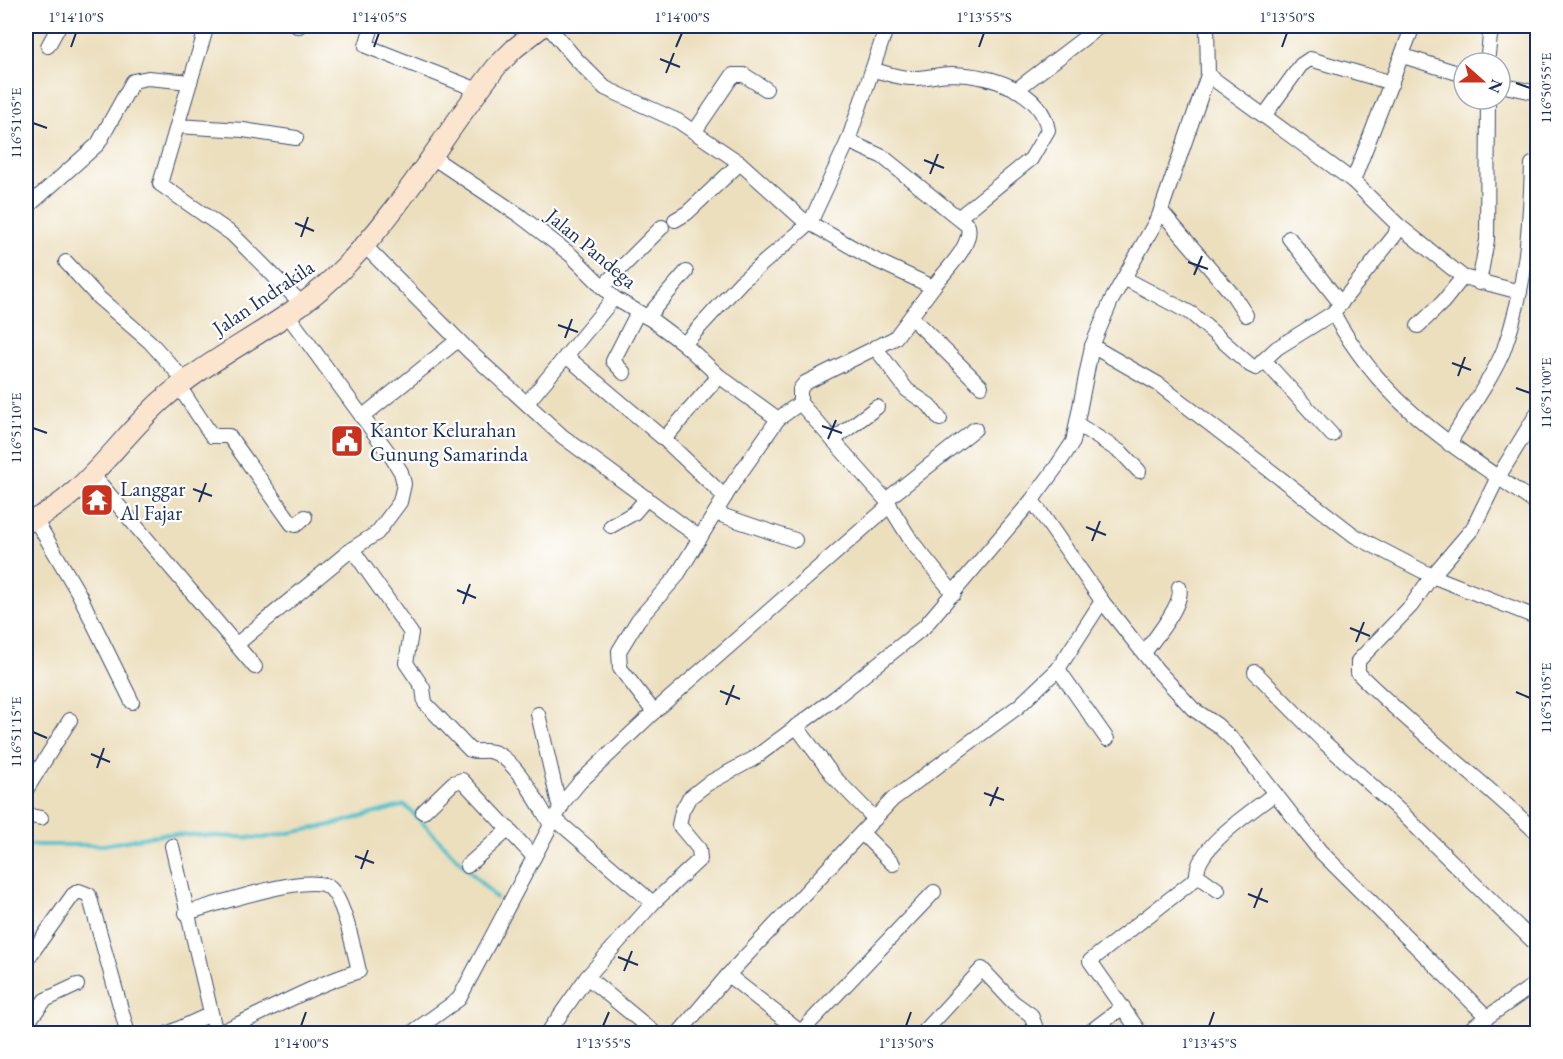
<svg xmlns="http://www.w3.org/2000/svg" width="1563" height="1059" viewBox="0 0 1563 1059" font-family="'EB Garamond',serif">
<style>
.lines{fill:none;stroke-linecap:round;stroke-linejoin:round}
.stream{stroke:#53c0ca;stroke-width:4}
.street-casing{stroke:#3a496c;stroke-width:16}
.secondary-casing{stroke:#3a496c;stroke-width:22}
.street{stroke:#fff;stroke-width:14}
.secondary{stroke:#fbe5cf;stroke-width:20}
.ticks{fill:none;stroke:#1b2f5e;stroke-width:2}
.labels{text-anchor:middle;dominant-baseline:central;stroke-width:4.5;stroke-linejoin:round;paint-order:stroke}
.street-label{font-size:21px;fill:#1b2f5e;stroke:#fff}
.poi-label{font-size:21px;fill:#1b2f5e;stroke:#fff;text-anchor:start}
.neatline{fill:none;stroke:#1b2f5e;stroke-width:2}
.ticks-label{font-size:15px;text-anchor:middle;fill:#1b2f5e}
</style>
<rect width="100%" height="100%" fill="#fff"/>
<filter id="ink" filterUnits="userSpaceOnUse"><feTurbulence type="fractalNoise" baseFrequency=".0167" numOctaves="2"/><feDisplacementMap in="SourceGraphic" scale="12" xChannelSelector="R" yChannelSelector="G"/><feConvolveMatrix kernelMatrix="1 2 1 2 8 2 1 2 1" color-interpolation-filters="sRGB"/></filter>
<filter id="wash" filterUnits="userSpaceOnUse"><feTurbulence type="fractalNoise" baseFrequency=".008" numOctaves="4" result="noise"/><feDisplacementMap in="SourceGraphic" scale="24" xChannelSelector="R" yChannelSelector="G"/><feGaussianBlur stdDeviation="1.35" result="paint"/><feColorMatrix in="noise" values="0 0 0 0 0 0 0 0 0 0 0 0 0 0 0 0 0 1.4 0 .05"/><feComposite in="paint" operator="in"/></filter>
<g filter="url(#wash)">
<rect width="100%" height="100%" fill="#ecdfbe"/>
<g class="lines">
<!-- stream -->
<path class="stream" d="M26 845H104L164 834 263 838 331 825 405 805 496 898"/>
</g>
</g>
<g filter="url(#ink)">
<g class="lines">
<!-- street casing -->
<g class="street-casing">
<g id="street">
<path d="M297 26H299"/>
<path d="M372 26 366 46 478 90"/>
<path d="M548 26 576 59 605 88 678 121 740 163 801 218 871 258 933 287C944 272 973 246 968 226L883 157 848 141"/>
<path d="M48 46 59 26"/>
<path d="M1403 56 1464 75"/>
<path d="M1487 63 1490 36 1495 26"/>
<path d="M874 70C886 73 898 78 910 78 924 79 938 74 952 74 989 75 1041 89 1048 130L1031 159 958 218"/>
<path d="M1208 75 1353 181 1398 225 1463 277 1520 292"/>
<path d="M190 82 177 126 243 130 296 138"/>
<path d="M1500 85 1538 93"/>
<path d="M1016 90 1100 26"/>
<path d="M1264 116 1301 65 1310 59 1392 83"/>
<path d="M177 126 160 184 232 234 302 304"/>
<path d="M695 131 733 75H744L766 89"/>
<path d="M432 157 519 215 571 255 614 298 652 320 684 344 719 376 778 419"/>
<path d="M1353 181 1413 26"/>
<path d="M26 208 98 144 133 81 148 78 190 82 207 26"/>
<path d="M1161 211 1233 295 1246 315"/>
<path d="M675 220 687 213 740 163"/>
<path d="M1398 225 1395 235 1333 313C1385 408 1453 445 1538 505"/>
<path d="M1289 238 1341 304"/>
<path d="M365 246 470 352 562 436 700 538"/>
<path d="M66 262 99 298 150 342 184 380"/>
<path d="M1124 278 1192 314 1250 365 1256 368 1264 360"/>
<path d="M1479 283 1487 240 1488 99"/>
<path d="M602 287 662 227"/>
<path d="M647 317 686 272"/>
<path d="M911 317 981 386"/>
<path d="M1418 326 1443 302 1463 277"/>
<path d="M684 344 741 282 810 223 848 141 887 26"/>
<path d="M1092 346 1158 384 1355 536 1432 576 1538 618"/>
<path d="M875 347 907 390 929 405 940 419"/>
<path d="M566 356 664 439 725 497"/>
<path d="M624 373 613 361 638 312"/>
<path d="M178 385 212 436H229L292 524 296 525 305 517"/>
<path d="M527 403 614 298"/>
<path d="M800 403V389L805 383 895 338 933 287"/>
<path d="M1538 412 1497 479 1473 528 1432 576 1411 606 1358 661V673C1415 730 1480 778 1538 834"/>
<path d="M362 417 458 340"/>
<path d="M1077 424 1122 453 1139 471"/>
<path d="M1332 435 1264 360 1277 348 1333 313"/>
<path d="M664 439 719 376"/>
<path d="M833 440 877 407"/>
<path d="M1449 444C1465 415 1493 378 1504 349 1526 289 1530 227 1532 164"/>
<path d="M91 473 255 667"/>
<path d="M886 500 975 429"/>
<path d="M715 513 795 540"/>
<path d="M35 519 79 594 132 702"/>
<path d="M611 526 634 513 647 498"/>
<path d="M352 549 411 633 406 663 423 688 425 703 470 750C478 753 485 749 493 752 516 759 539 805 551 825"/>
<path d="M1102 601 1157 670 1193 709 1217 725 1235 742 1320 851 1486 1016"/>
<path d="M237 644 352 549 377 533 400 502 404 484 401 472 391 456 287 314"/>
<path d="M1144 653C1154 639 1185 603 1179 587"/>
<path d="M1058 669 1107 739"/>
<path d="M1255 672 1325 743 1403 814 1538 946"/>
<path d="M654 712 620 668 619 651 638 620 676 577 734 482 778 419 800 403 886 500 912 542 954 594"/>
<path d="M538 714 560 809"/>
<path d="M796 726 834 777 875 819"/>
<path d="M26 790 70 720"/>
<path d="M423 812 453 783 462 780 534 857"/>
<path d="M26 815 41 818"/>
<path d="M555 819 653 903"/>
<path d="M862 833 893 864"/>
<path d="M172 846 216 1034"/>
<path d="M467 866 509 829"/>
<path d="M1218 890 1197 875C1196 847 1254 810 1274 794"/>
<path d="M186 913C211 906 312 871 330 888 345 902 354 951 359 971 307 987 266 1013 216 1034"/>
<path d="M26 961 73 895 79 891 89 895 128 1034"/>
<path d="M728 975 803 1034"/>
<path d="M587 977 656 1034"/>
<path d="M26 1024 45 1000 77 985"/>
<path d="M167 1034 211 1014"/>
<path d="M410 1034 459 999 551 825 565 800 580 782 654 712 890 505"/>
<path d="M547 1034 587 977 653 903 700 859 699 849 679 825 682 811 689 798 707 784 753 759 835 698 924 627 1032 500 1057 466 1073 442 1092 346 1111 301 1159 216 1208 75 1207 26"/>
<path d="M678 1034 728 975 893 799 1019 706 1058 669 1102 601 1032 500"/>
<path d="M799 1034 934 892"/>
<path d="M922 1034 982 969 1013 1002 1031 1015 1038 1034"/>
<path d="M1087 1034 1123 1007"/>
<path d="M1141 1034 1090 961 1198 877"/>
<path d="M1463 1034 1538 982"/>
</g>
</g>
<!-- secondary casing -->
<g class="secondary-casing">
<path id="secondary" d="M26 523C81 501 117 441 160 402 213 354 282 327 333 278 398 217 442 136 497 66L515 48 543 26"/>
</g>
<!-- street -->
<use href="#street" class="street"/>
<!-- secondary -->
<use href="#secondary" class="secondary"/>
</g>
</g>
<!-- ticks -->
<path class="ticks" d="M71 47 76 33M374 47 379 33M676 47 682 33M979 47 984 33M1282 47 1287 33M660 59 680 67M666 73 674 53M1516 83 1530 88M33 123 47 128M924 160 944 168M930 174 938 154M295 223 314 231M301 237 308 217M1188 262 1208 269M1194 275 1202 256M558 325 578 332M565 338 572 319M1452 363 1471 370M1458 376 1465 357M1516 388 1530 393M822 426 842 433M33 428 47 433M828 439 836 420M193 489 212 496M199 502 206 483M1086 527 1106 535M1092 541 1100 521M457 590 476 598M463 604 470 584M1350 628 1370 636M1356 642 1364 622M720 691 740 699M1516 692 1530 698M726 705 734 685M33 732 47 738M91 754 110 762M97 768 104 748M984 793 1004 800M990 806 998 787M355 856 374 863M361 869 368 850M1248 894 1268 902M1254 908 1262 888M618 957 638 965M624 971 632 951M301 1026 306 1012M603 1026 609 1012M906 1026 911 1012M1209 1026 1214 1012"/>
<!-- icons -->
<defs>
<g id="civic-square" transform="scale(1.725)"><rect x="-9" y="-9" width="18" height="18" rx="4" fill="#c8321e" stroke="#fff"/><path d="M-.6-6.5H3V-4.5H.6V-3L4-1V1h2V6H-6V1h2V-1L-.6-3ZM-1.2 2.5V6h2.4V2.5Z" fill="#fff"/></g>
<g id="temple-square" transform="scale(1.725)"><rect x="-9" y="-9" width="18" height="18" rx="4" fill="#c8321e" stroke="#fff"/><path d="M0-6L5-2H3V0L6.5 2.5H4V6H1.5V3h-3V6H-4V2.5H-6.5L-3 0V-2H-5Z" fill="#fff"/></g>
</defs>
<g fill-rule="evenodd">
<use href="#civic-square" x="347" y="441"/>
<use href="#temple-square" x="97" y="500"/>
</g>
<g class="labels">
<!-- street labels -->
<g class="street-label">
<text transform="translate(592 248) rotate(40)">Jalan Pandega</text>
<text transform="translate(263 297) rotate(-34)">Jalan Indrakila</text>
</g>
<!-- poi labels -->
<g class="poi-label">
<text x="370" y="429">Kantor Kelurahan<tspan x="370" dy="24">Gunung Samarinda</tspan></text>
<text x="120" y="488">Langgar<tspan x="120" dy="24">Al Fajar</tspan></text>
</g>
</g>
<!-- margin -->
<rect width="1563" height="1059" fill="none" stroke="#fff" stroke-width="66"/>
<!-- north arrow -->
<g transform="translate(1482 81) rotate(111)"><circle r="28" fill="#ffffff" stroke="#a4acbf" stroke-width="1.5"/>
<path d="M0-4.5L10 22L0 15L-10 22Z" fill="#c8321e"/>
<text y="-9" font-size="16" font-weight="bold" text-anchor="middle" fill="#1b2f5e">N</text>
</g>
<rect x="33" y="33" width="1497" height="993" class="neatline"/>
<g class="ticks-label">
<text x="76" y="22">1°14'10"S</text>
<text x="379" y="22">1°14'05"S</text>
<text x="682" y="22">1°14'00"S</text>
<text x="984" y="22">1°13'55"S</text>
<text x="1287" y="22">1°13'50"S</text>
<text transform="translate(1546 88) rotate(-90)" y="5">116°50'55"E</text>
<text transform="translate(16 123) rotate(-90)" y="5">116°51'05"E</text>
<text transform="translate(1546 393) rotate(-90)" y="5">116°51'00"E</text>
<text transform="translate(16 428) rotate(-90)" y="5">116°51'10"E</text>
<text transform="translate(1546 698) rotate(-90)" y="5">116°51'05"E</text>
<text transform="translate(16 732) rotate(-90)" y="5">116°51'15"E</text>
<text x="301" y="1048">1°14'00"S</text>
<text x="603" y="1048">1°13'55"S</text>
<text x="906" y="1048">1°13'50"S</text>
<text x="1209" y="1048">1°13'45"S</text>
</g>
</svg>
